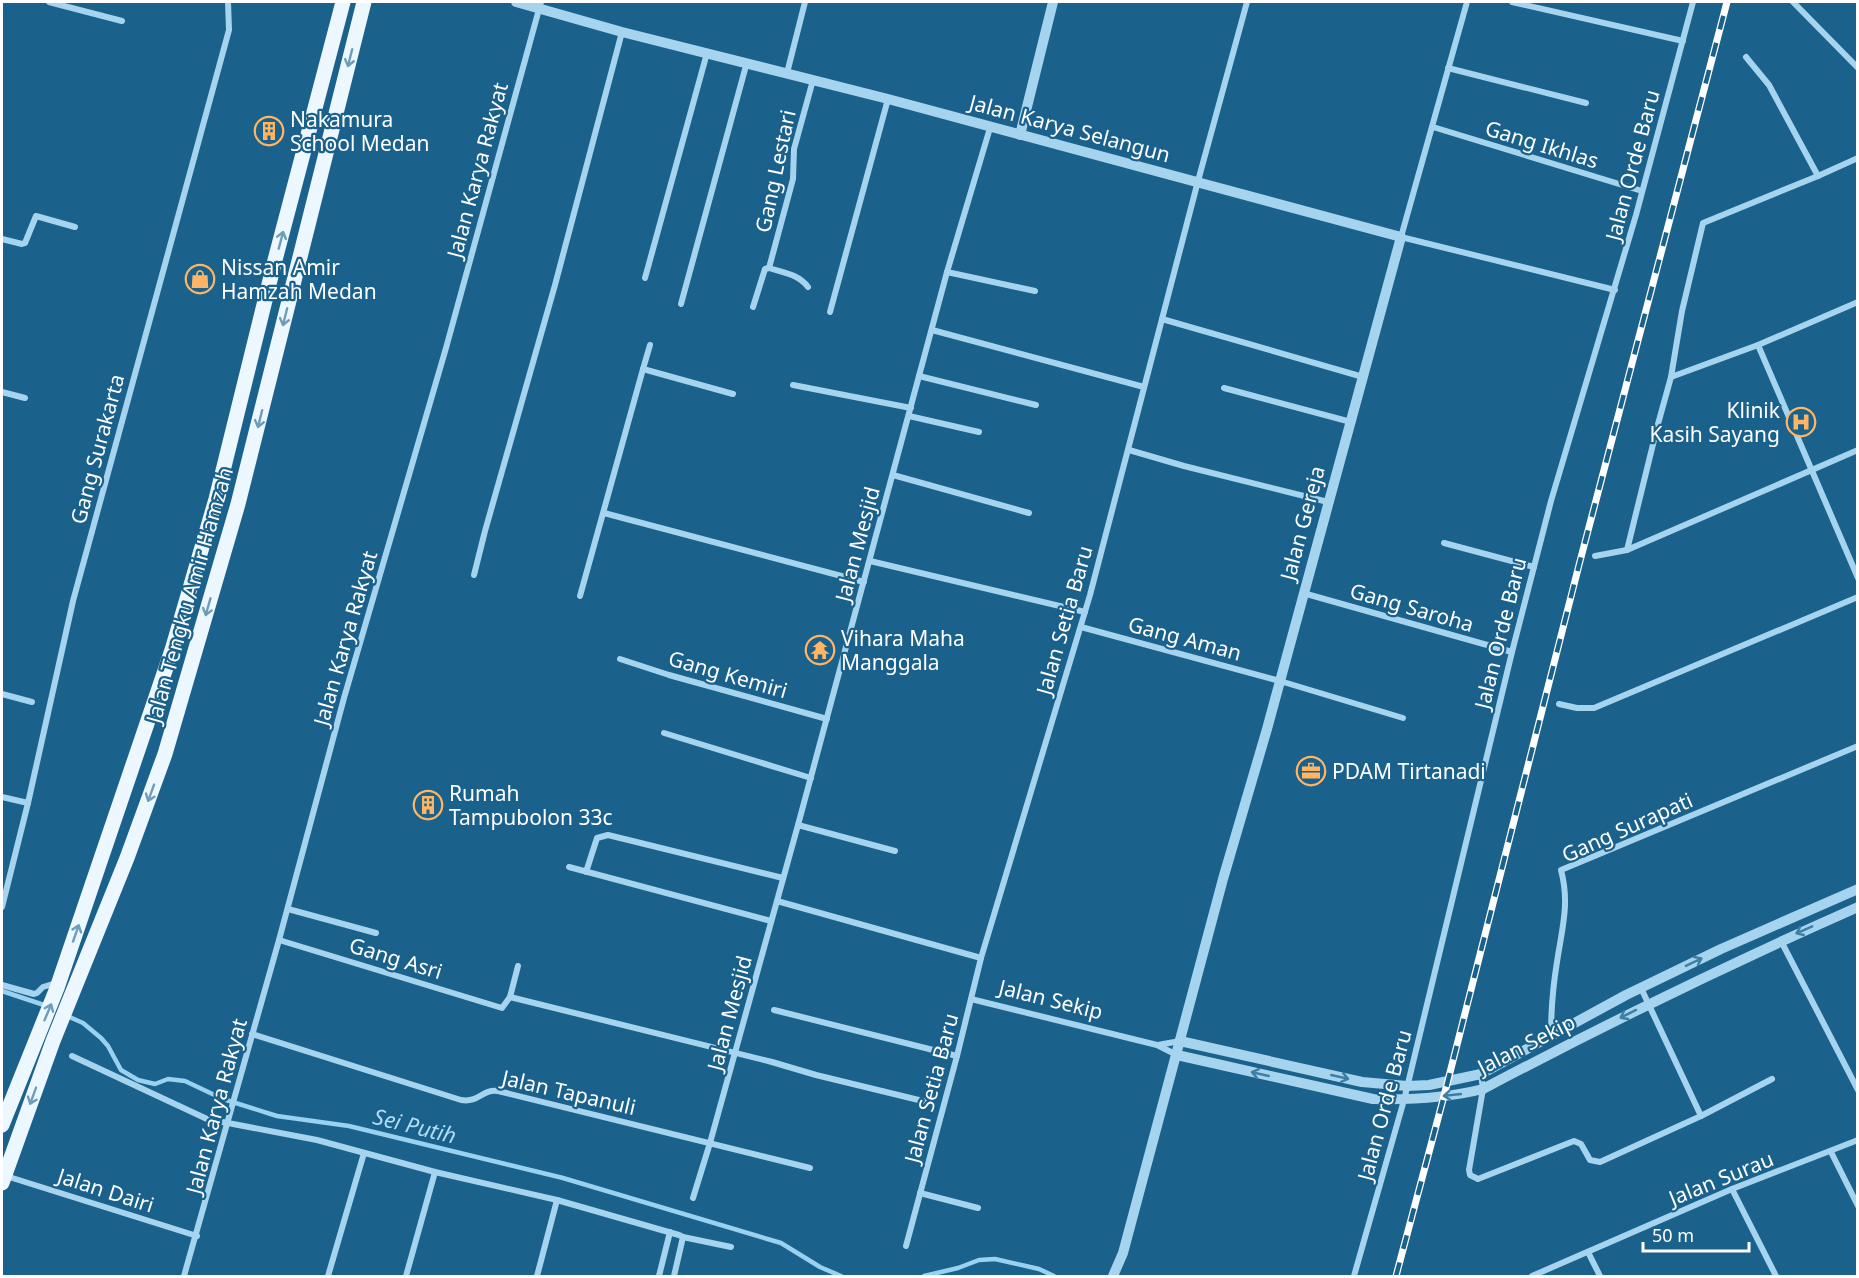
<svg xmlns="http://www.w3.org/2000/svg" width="1859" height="1278" viewBox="0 0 1859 1278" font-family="'Noto Sans',sans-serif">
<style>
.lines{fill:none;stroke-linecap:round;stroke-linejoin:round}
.stream{stroke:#99d1f0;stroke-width:4.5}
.minor{stroke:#a6d4ee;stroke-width:6}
.tertiary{stroke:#a6d4ee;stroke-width:10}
.primary{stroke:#edf7ff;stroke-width:15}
.rail-casing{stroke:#fff;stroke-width:7}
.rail{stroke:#1a618c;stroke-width:4.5;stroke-dasharray:14;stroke-linecap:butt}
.oneway{stroke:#6e9dba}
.oneway2{stroke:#3d7ea4}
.labels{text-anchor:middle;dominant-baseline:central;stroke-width:4.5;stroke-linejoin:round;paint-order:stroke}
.poi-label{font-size:21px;fill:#fff;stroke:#1a618c;text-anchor:start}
.street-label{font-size:21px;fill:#fff;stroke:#1a618c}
.water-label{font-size:22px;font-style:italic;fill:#b2ddf5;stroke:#1a618c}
</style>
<rect width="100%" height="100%" fill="#1a618c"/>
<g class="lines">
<!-- stream -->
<g class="stream">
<path d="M2 991 47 1006"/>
<path d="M65 1015 83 1023 101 1038 108 1046 121 1070 138 1080 155 1084 168 1079 185 1081 223 1099 277 1116 349 1126 563 1178 781 1243 820 1267 841 1276"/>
<path d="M924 1276 958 1268 979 1260 995 1259 1039 1269 1054 1276"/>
</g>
<!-- minor -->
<g class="minor">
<path d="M49 2 122 21"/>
<path d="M1467 2 1401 237 1615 290"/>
<path d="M1512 2 1683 41"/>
<path d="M1793 2 1858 68"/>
<path d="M1746 57 1769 85 1818 176"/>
<path d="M1448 68 1586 103"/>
<path d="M787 73 805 2"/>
<path d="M1433 127 1642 191"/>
<path d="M1858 158 1818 176 1703 223 1682 311 1671 377 1658 424 1627 550 1858 450"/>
<path d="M2 239 22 244 25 243 36 216 75 227"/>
<path d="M769 268 793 179 794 149 813 80"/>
<path d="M769 268C784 273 798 274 808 287"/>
<path d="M947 272 1035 291"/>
<path d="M645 278 707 53"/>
<path d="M681 304 747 62"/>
<path d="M753 307 765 269 769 268"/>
<path d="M830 312 888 99"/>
<path d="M1162 319 1363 377"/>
<path d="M932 330 1144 387"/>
<path d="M650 345 643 369 733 394"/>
<path d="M1758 345 1858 578"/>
<path d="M919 376 1036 405"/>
<path d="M1671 377 1758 345 1858 302"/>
<path d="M793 385 911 408"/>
<path d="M1224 388 1351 422"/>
<path d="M2 392 25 398"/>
<path d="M909 416 979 432"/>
<path d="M1129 450 1184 466 1328 502"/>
<path d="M893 475 1029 513"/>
<path d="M604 513 864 582"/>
<path d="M1444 543 1534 567"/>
<path d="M1595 556 1627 550"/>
<path d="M870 561 1085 612"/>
<path d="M474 575 485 531 555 285 622 32"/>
<path d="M1303 593 1512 652"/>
<path d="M580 596 643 369"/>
<path d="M1081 627 1280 681 1403 718"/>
<path d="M620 659 669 675 827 719"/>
<path d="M2 694 32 702"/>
<path d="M1559 704 1577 708H1594L1858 597"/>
<path d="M664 733 811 778"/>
<path d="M2 797 28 803"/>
<path d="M798 825 895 851"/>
<path d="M569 867 771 921"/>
<path d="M586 872 597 838 608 835 783 878"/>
<path d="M777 901 981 958"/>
<path d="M2 907 28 803 73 601 229 30 228 2"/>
<path d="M288 909 376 933"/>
<path d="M279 940 502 1008 510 997 518 966"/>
<path d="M1781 941 1858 1090"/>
<path d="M2 985 34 994 37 993 43 987 56 983"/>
<path d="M1641 988 1701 1116 1772 1079"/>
<path d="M510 997 772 1062 816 1075 931 1103"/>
<path d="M971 999 1157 1045 1177 1055"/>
<path d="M774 1010 957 1056"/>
<path d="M252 1034 461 1100C480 1103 481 1089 498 1091L810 1168"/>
<path d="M1551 1036C1551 1011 1553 986 1557 962 1562 928 1570 904 1561 870L1858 746"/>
<path d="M1158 1045 1180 1041"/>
<path d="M72 1056 207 1119 317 1140 435 1172 557 1200 679 1235 683 1237 674 1276"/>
<path d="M1481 1074 1483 1089 1469 1170 1470 1175 1478 1179 1483 1177 1574 1141 1581 1144 1590 1160 1600 1162 1701 1116"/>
<path d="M1831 1152 1858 1206"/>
<path d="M6 1176 197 1236"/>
<path d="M1732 1189 1776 1276"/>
<path d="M920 1193 978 1208"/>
<path d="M693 1198 710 1143 798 825 947 272 990 128"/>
<path d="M683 1237 731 1247"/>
<path d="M906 1246 957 1056 981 958 1090 595 1198 181 1247 2"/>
<path d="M1588 1252 1600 1276"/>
<path d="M184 1276 279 940 344 698 446 348 541 2"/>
<path d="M328 1276 364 1153"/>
<path d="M406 1276 435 1172"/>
<path d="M537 1276 557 1200"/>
<path d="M659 1276 670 1232"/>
<path d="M1354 1276 1404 1100 1512 652 1551 501 1636 215 1693 2"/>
<path d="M1532 1276 1732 1189 1858 1140"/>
</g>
<!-- tertiary -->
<g class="tertiary">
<path d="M516 2 622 32 888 99 1401 237 1267 729 1223 879 1123 1253 1113 1276"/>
<path d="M1020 135 1053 2"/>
<path d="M1180 1041 1362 1082 1407 1086 1429 1085 1481 1074 1626 995 1721 949 1858 889"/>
<path d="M1177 1055 1373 1099C1410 1100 1447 1098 1483 1089 1606 1024 1731 963 1858 907"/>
</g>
<!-- primary -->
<g class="primary">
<path d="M2 1125 57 988 172 650 216 499 275 260 343 2"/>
<path d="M2 1183 53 1041 127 858 165 754 238 504 364 2"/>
</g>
<!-- rail casing -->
<g class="rail-casing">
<path id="rail" d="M1396 1276 1444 1096 1579 565 1727 2"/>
</g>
<!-- rail -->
<use href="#rail" class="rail"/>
</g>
<!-- one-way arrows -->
<defs><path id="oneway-shaft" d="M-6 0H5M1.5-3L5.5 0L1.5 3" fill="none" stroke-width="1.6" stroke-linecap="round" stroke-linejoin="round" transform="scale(1.5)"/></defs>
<g class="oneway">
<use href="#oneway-shaft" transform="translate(350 58) rotate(104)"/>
<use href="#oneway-shaft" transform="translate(281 240) rotate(-75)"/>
<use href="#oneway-shaft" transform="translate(285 317) rotate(104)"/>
<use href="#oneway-shaft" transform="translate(260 419) rotate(104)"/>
<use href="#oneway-shaft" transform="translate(208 607) rotate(106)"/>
<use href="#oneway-shaft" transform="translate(151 793) rotate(110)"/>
<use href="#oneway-shaft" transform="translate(76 933) rotate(-71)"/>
<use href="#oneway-shaft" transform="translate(48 1012) rotate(-67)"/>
<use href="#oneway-shaft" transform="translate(33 1096) rotate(110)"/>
</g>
<g class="oneway2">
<use href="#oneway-shaft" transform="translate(1804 930) rotate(156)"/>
<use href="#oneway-shaft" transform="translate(1694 962) rotate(-26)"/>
<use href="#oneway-shaft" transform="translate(1628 1014) rotate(153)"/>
<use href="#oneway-shaft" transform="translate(1260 1074) rotate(-167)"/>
<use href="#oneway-shaft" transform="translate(1340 1077) rotate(13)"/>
<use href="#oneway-shaft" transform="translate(1452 1095) rotate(174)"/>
</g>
<!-- icons -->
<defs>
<g id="building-ring" transform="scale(1.5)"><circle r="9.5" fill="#1a618c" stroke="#ffb563" stroke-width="1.5"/><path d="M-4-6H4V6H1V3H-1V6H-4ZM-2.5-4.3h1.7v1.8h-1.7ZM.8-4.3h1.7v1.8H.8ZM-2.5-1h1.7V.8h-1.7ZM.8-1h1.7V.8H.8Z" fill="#ffb563"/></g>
<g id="shop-ring" transform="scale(1.5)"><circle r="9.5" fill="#1a618c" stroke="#ffb563" stroke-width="1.5"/><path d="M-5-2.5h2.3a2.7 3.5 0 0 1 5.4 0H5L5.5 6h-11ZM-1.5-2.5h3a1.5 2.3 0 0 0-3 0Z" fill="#ffb563"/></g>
<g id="hospital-ring" transform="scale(1.5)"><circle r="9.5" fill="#1a618c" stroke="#ffb563" stroke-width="1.5"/><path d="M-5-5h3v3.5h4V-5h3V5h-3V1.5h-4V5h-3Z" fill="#ffb563"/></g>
<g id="temple-ring" transform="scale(1.5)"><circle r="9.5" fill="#1a618c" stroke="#ffb563" stroke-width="1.5"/><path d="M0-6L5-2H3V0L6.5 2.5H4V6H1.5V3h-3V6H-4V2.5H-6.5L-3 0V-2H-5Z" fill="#ffb563"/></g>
<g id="office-ring" transform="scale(1.5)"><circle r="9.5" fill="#1a618c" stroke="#ffb563" stroke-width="1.5"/><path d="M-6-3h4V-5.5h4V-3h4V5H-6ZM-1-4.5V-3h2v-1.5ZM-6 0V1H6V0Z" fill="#ffb563"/></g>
</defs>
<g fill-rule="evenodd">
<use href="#building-ring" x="269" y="131"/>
<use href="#shop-ring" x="200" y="279"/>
<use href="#hospital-ring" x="1801" y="422"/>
<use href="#temple-ring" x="820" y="650"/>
<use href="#office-ring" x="1311" y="771"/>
<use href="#building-ring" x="428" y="805"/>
</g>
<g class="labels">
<!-- poi labels -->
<g class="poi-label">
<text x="290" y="119">Nakamura<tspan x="290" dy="24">School Medan</tspan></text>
<text x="221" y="267">Nissan Amir<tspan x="221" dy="24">Hamzah Medan</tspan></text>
<text x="1780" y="410" text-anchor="end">Klinik<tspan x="1780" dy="24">Kasih Sayang</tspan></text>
<text x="841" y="638">Vihara Maha<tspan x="841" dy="24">Manggala</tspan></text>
<text x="1332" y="771">PDAM Tirtanadi</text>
<text x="449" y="793">Rumah<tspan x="449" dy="24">Tampubolon 33c</tspan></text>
</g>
<!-- street labels -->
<g class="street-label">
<text transform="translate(1070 128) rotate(15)">Jalan Karya Selangun</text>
<text transform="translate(1542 144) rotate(17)">Gang Ikhlas</text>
<text transform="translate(1632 165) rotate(-75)">Jalan Orde Baru</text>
<text transform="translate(477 170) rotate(-75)">Jalan Karya Rakyat</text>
<text transform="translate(775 171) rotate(-78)">Gang Lestari</text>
<text transform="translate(97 449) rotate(-75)">Gang Surakarta</text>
<text transform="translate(1302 523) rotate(-75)">Jalan Gereja</text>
<text transform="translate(857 544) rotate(-75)">Jalan Mesjid</text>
<text transform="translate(189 595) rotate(-74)">Jalan Tengku Amir Hamzah</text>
<text transform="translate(1412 607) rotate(16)">Gang Saroha</text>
<text transform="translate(1064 620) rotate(-74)">Jalan Setia Baru</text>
<text transform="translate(1500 633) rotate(-76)">Jalan Orde Baru</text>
<text transform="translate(345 638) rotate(-74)">Jalan Karya Rakyat</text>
<text transform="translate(1185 638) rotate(15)">Gang Aman</text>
<text transform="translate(728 674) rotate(16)">Gang Kemiri</text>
<text transform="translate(1627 827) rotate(-24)">Gang Surapati</text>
<text transform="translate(396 958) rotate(17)">Gang Asri</text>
<text transform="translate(1051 999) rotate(14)">Jalan Sekip</text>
<text transform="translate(729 1013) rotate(-75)">Jalan Mesjid</text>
<text transform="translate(1526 1044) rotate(-27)">Jalan Sekip</text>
<text transform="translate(931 1088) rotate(-75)">Jalan Setia Baru</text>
<text transform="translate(569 1092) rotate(13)">Jalan Tapanuli</text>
<text transform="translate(1384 1105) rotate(-75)">Jalan Orde Baru</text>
<text transform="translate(216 1106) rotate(-75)">Jalan Karya Rakyat</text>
<text transform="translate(1721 1178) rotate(-22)">Jalan Surau</text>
<text transform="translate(106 1190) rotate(18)">Jalan Dairi</text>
</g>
<!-- water labels -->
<g class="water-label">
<text transform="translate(415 1125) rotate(14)">Sei Putih</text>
</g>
</g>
<!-- border -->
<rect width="1859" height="1278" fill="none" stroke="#ffffff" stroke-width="6"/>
<!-- scale -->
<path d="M1643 1242v9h106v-9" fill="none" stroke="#ffffff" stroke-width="3"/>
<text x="1652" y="1242" font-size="18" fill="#ffffff" stroke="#1a618c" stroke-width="4.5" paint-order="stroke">50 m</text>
</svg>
